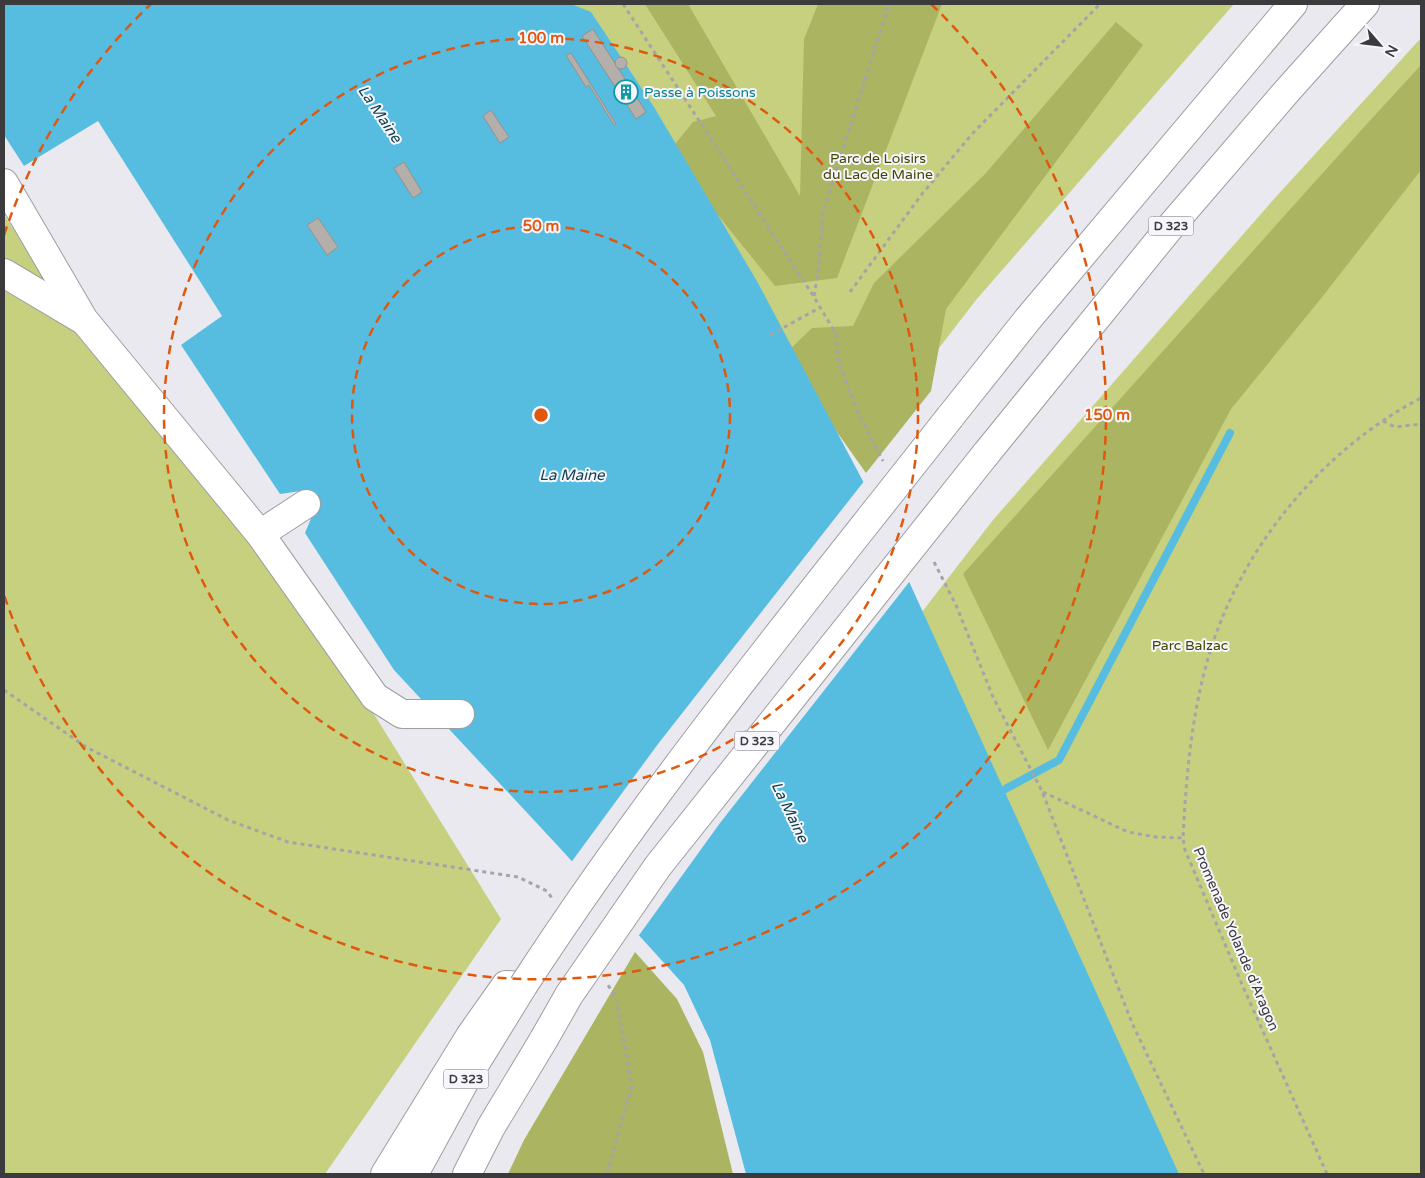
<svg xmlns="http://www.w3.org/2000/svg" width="1425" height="1178" viewBox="0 0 1425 1178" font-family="'Varela Round',sans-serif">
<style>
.green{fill:#c6d07e}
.forest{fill:#abb461}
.water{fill:#56bde1;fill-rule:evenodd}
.pier{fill:#e9e9ef}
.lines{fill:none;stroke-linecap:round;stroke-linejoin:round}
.stream{stroke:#56bde1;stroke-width:8}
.building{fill:#b5afab;stroke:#95908c}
.minor-casing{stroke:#9d9da3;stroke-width:30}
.highway-casing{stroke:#9d9da3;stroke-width:30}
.path{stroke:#a4a4a9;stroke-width:3;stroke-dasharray:4 4;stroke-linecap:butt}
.minor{stroke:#fff;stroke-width:28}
.highway{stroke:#fff;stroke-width:28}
.highway-bridge-casing{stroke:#9d9da3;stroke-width:30;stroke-linecap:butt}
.highway-bridge{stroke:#fff;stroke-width:28}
.ring{fill:none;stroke:#df580e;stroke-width:2.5;stroke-dasharray:9 6}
.labels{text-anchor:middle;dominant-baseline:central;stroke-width:4;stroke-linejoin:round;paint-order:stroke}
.shield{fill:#f6f6fc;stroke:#737376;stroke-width:1}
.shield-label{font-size:12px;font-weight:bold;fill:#3b3b3d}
.culture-label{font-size:14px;fill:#0d838f;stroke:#f6f6fc;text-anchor:start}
.park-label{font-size:14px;fill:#424705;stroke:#f6f6fc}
.street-label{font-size:14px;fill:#3b3b3d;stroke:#f6f6fc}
.water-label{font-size:15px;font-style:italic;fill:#103e4d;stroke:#f6f6fc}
.centre{fill:#df580e;stroke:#f6f6fc;stroke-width:2.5}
.ring-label{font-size:15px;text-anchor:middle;font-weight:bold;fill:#df580e;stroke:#f6f6fc;stroke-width:4;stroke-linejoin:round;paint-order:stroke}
</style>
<rect width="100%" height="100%" fill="#e9e9ef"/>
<!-- green -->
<g class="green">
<path d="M571 4H1234L976 300 926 365 837 418Z"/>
<path d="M1421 38V1174H1178L922 612 993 520 1274 199Z"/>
<path d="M4 215 52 287 307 606 501 919 325 1174H4Z"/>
</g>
<!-- forest -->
<g class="forest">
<path d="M645 4H688L800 196 804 39 818 4H942L837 278 775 286 668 153 693 122 716 116Z"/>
<path d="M1116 22 1143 45 946 309 931 391 866 473 783 356 812 328 853 326 874 283 985 174Z"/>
<path d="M1421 65V170L1323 296 1231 409 1048 750 963 574 1365 126Z"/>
<path d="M635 952 677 999 703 1052 733 1174H508L524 1140Z"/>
</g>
<!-- water -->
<path class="water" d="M4 4H571L591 12 654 107 758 283 865 485 1179 1174H746L710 1040 684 985 558 846 394 670 305 533 317 504 308 490 280 494 181 345 222 316 98 121 24 166 4 135ZM570 53 616 124 614 125 589 85 586 87 567 56ZM318 218 338 247 327 254 307 225Z"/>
<!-- pier -->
<path class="pier" d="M865 480 910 581 720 823 637 938 570 864 658 744Z"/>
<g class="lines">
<!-- stream -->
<path class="stream" d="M996 794 1059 760 1230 433"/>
</g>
<!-- building -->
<g class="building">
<path d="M593 29 646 112 636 119 582 36Z"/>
<path d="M571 53 616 124 614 125 589 85 586 87 566 55Z"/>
<circle cx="621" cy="63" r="6"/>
<path d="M491 110 509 137 500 143 483 116Z"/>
<path d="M404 162 422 192 413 198 394 168Z"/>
<path d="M318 218 338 247 327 255 307 225Z"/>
</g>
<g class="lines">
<!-- minor casing -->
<g class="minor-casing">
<g id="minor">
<path d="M4 183 84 320 260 534 375 697 402 714H460"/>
<path d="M4 273 83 320"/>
<path d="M260 534 306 504"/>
</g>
</g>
<!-- highway casing -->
<g class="highway-casing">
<g id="highway">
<path d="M950 417 1028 319 1293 4"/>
<path d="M985 455 1171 226 1287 91 1365 4"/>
<path d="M385 1174 470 1036 506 985 523 986 467 1077 414 1174"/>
<path d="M467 1174 491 1127 544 1039"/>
</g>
</g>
<!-- path -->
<g class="path">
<path d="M623 4 814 297 836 334 838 362 860 417 883 461"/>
<path d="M850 292 922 194 973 133 1100 4"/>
<path d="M814 296 818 273 823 212 889 4"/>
<path d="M770 335 821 307"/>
<path d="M1383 421 1395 427 1421 424"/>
<path d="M934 562 956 605 993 697 1042 791 1132 1023 1204 1174"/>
<path d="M4 690 86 747 228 820 288 842 518 877 547 891 552 898"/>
<path d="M1043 792 1128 832 1156 837 1183 838"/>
<path d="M607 1174 632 1086 616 998 608 985"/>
<path d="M1327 1174 1244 989 1185 850 1183 838C1186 779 1191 719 1207 662 1238 551 1320 451 1421 398"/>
</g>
<!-- minor -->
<use href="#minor" class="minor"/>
<!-- highway -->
<use href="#highway" class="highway"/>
<!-- highway-bridge casing -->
<g class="highway-bridge-casing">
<g id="highway-bridge">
<path d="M523 986C652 787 804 603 950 417"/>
<path d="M544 1039 569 995 658 866 985 455"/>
</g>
</g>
<!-- highway-bridge -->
<use href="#highway-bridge" class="highway-bridge"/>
</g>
<!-- distance rings -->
<g class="ring">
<circle cx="541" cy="415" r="189"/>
<circle cx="541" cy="415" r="377"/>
<path d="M4 235A566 566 0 0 1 151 4M931 4A566 566 0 1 1 4 595"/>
</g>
<!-- icons -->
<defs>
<g id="building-ring" transform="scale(1.25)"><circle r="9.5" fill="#f6f6fc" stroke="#0f9aa8" stroke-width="1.5"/><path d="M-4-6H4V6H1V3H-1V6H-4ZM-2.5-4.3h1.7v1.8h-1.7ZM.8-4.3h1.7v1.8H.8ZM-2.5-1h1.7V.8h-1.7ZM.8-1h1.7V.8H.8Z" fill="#0f9aa8"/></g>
</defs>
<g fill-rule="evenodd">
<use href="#building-ring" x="626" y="92"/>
</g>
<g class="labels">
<!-- shield labels -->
<g class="shield">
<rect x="1148.5" y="216.5" width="45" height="19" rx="4"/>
<rect x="734.5" y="731.5" width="45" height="19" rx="4"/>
<rect x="443.5" y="1069.5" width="45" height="19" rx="4"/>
</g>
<g class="shield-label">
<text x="1171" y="226">D 323</text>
<text x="757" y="741">D 323</text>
<text x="466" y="1079">D 323</text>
</g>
<!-- culture labels -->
<g class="culture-label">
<text x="644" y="92">Passe à Poissons</text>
</g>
<!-- park labels -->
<g class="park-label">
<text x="878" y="158">Parc de Loisirs<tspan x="878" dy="16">du Lac de Maine</tspan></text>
<text x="1190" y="645">Parc Balzac</text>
</g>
<!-- street labels -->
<g class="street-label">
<text transform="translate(1236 939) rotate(67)">Promenade Yolande d’Aragon</text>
</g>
<!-- water labels -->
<g class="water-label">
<text transform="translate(380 114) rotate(56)">La Maine</text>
<text x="572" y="475">La Maine</text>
<text transform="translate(790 812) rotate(64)">La Maine</text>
</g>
</g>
<circle cx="541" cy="415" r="8" class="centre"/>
<g class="ring-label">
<text x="541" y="43">100 m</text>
<text x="541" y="231">50 m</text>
<text x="1107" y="420">150 m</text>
</g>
<!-- border -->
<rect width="1425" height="1178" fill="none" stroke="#3b3b3d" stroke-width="10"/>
<!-- north arrow -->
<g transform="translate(1380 45) rotate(118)" stroke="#f6f6fc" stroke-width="4" paint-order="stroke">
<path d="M0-4L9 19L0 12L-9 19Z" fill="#3b3b3d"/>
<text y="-8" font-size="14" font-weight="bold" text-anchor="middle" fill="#3b3b3d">N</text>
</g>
</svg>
